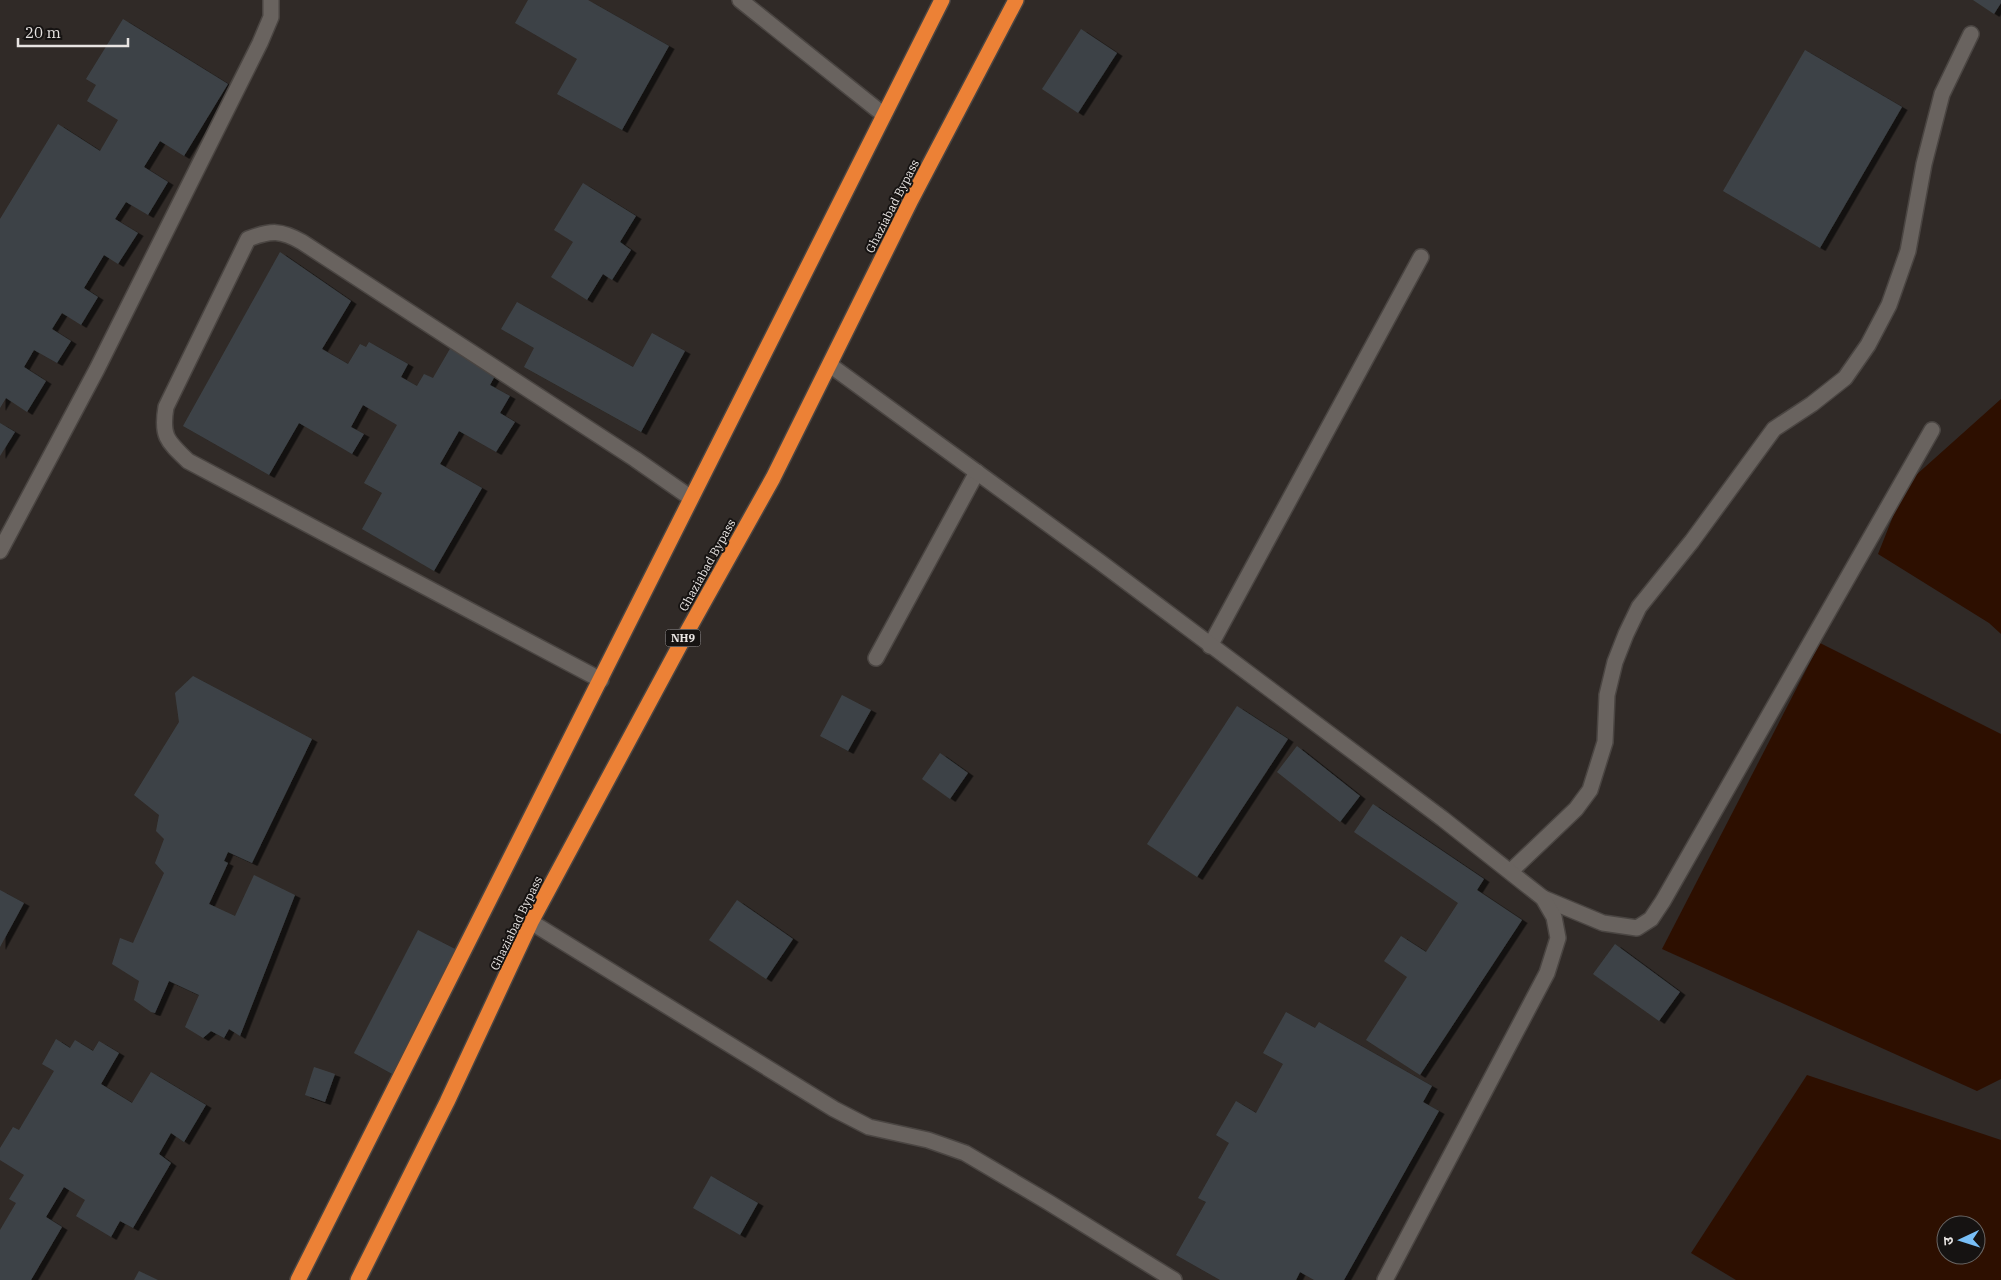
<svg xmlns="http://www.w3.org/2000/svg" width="2001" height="1280" viewBox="0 0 2001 1280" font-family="'IBM Plex Serif','Noto Sans Devanagari',serif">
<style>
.water{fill:#2d0f00;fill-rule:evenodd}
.building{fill:#3e4347;filter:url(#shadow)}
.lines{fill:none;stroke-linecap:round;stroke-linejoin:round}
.lane-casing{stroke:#4a4542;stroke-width:18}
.street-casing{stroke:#4a4542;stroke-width:18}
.highway-casing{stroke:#4a4542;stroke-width:18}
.lane{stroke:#69635f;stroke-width:15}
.street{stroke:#69635f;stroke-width:15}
.highway{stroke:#ec8136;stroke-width:15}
.labels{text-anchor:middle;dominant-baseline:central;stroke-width:4;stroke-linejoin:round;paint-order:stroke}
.shield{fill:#161312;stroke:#a9a5a4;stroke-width:1}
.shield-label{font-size:11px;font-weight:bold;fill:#e8e4e2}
.street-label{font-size:12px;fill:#e8e4e2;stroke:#161312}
</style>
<defs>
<filter id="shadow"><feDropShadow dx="5.5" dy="3" stdDeviation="0" flood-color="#0009"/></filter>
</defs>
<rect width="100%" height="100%" fill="#302a27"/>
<!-- water -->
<g class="water">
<path d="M2001 399V634L1989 623 1878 554 1906 484Z"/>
<path d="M1820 643 2001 734V1079L1977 1091 1662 949Z"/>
<path d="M1807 1075 2001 1140V1280H1736L1691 1253ZM1946 1225H1976V1255H1946Z"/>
</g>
<!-- building -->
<g class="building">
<path d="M528 0H588L669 46 622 130 557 94 577 59 515 23Z"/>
<path d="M1973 0H2001V3L1994 14Z"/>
<path d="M123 19 228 84 184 156 160 141 144 167 168 182 148 215 126 202 115 219 138 233 118 264 104 255 84 288 98 297 81 325 62 313 52 329 71 341 57 363 34 350 24 367 46 381 27 412 6 398 0 408V219L58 124 100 151 118 120 87 101 96 85 86 79Z"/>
<path d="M1081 29 1117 53 1078 113 1042 89Z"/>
<path d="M1805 50 1902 107 1820 248 1723 191Z"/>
<path d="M583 183 636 216 620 242 631 250 612 280 603 274 587 300 551 277 573 242 554 230Z"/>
<path d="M280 252 351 301 322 349 348 364 360 344 366 347 369 342 408 364 401 377 417 386 424 374 433 378 451 347 496 374 490 385 510 396 500 413 515 422 496 452 459 431 440 464 482 488 434 571 362 529 382 493 364 483 397 425 363 405 351 427 364 434 352 454 299 423 269 475 183 426Z"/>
<path d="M517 302 633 367 652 333 685 351 641 432 524 367 534 348 501 329Z"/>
<path d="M0 423 15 432 0 456Z"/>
<path d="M193 676 312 739 252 863 228 852 224 861 228 863 209 904 235 916 254 875 295 895 240 1036 229 1029 224 1038 211 1031 203 1038 185 1027 199 995 169 981 155 1013 151 1012 134 1000 139 981 112 964 120 938 133 943 164 873 155 863 164 839 156 831 159 815 134 795 179 722 175 693Z"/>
<path d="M842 695 871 710 848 751 820 736Z"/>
<path d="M1237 706 1288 739 1197 877 1147 844Z"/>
<path d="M1297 746 1360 796 1340 822 1277 772Z"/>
<path d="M940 753 968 773 950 799 922 779Z"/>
<path d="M1373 804 1484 879 1477 890 1522 920 1420 1075 1366 1040 1407 977 1384 961 1401 936 1426 952 1458 903 1354 832Z"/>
<path d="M0 890 24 903 0 947Z"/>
<path d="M737 900 793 939 766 979 709 940Z"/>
<path d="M418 930 459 951 394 1075 354 1053Z"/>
<path d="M1615 944 1680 992 1659 1021 1593 974Z"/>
<path d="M1286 1012 1315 1028 1319 1022 1432 1086 1423 1102 1439 1111 1344 1280H1314L1300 1272 1296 1280H1220L1176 1255 1206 1202 1198 1198 1229 1143 1216 1135 1236 1101 1256 1113 1283 1064 1263 1053Z"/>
<path d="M56 1039 70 1048 75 1040 93 1051 99 1041 119 1053 101 1084 132 1103 151 1072 206 1105 184 1142 171 1133 159 1154 171 1163 133 1228 120 1221 111 1237 76 1216 85 1200 64 1187 46 1217 62 1227 31 1280H0V1230L16 1203 9 1199 24 1175 0 1160V1148L13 1127 19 1130 54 1071 42 1064Z"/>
<path d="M314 1067 335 1074 325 1102 305 1095Z"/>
<path d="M711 1176 758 1203 740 1235 693 1208Z"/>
<path d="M139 1271 158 1280H134Z"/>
</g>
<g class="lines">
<!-- lane casing -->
<g class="lane-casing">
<g id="lane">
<path d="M1210 646 1421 257"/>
<path d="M876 658 977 472"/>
<path d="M1511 871 1576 809 1590 790 1605 742 1607 695 1615 662 1626 634 1639 607 1692 541 1774 429 1812 404 1845 378 1868 345 1889 305 1908 251 1924 164 1942 94 1971 34"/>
<path d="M1543 898 1603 923 1637 928 1651 919 1663 901 1932 430"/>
<path d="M531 922 834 1109 869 1127 928 1140 965 1153 1048 1202 1174 1280"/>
</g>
</g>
<!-- street casing -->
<g class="street-casing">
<g id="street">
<path d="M740 0 884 115"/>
<path d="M830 365 1100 562 1443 819 1543 898 1554 917 1558 938 1547 973 1385 1280"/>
<path d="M0 551 97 369 260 43 271 17V0"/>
<path d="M601 680 188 461C167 441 161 436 166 407L248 239C271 230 281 230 302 242L635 459 691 498"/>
</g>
</g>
<!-- highway casing -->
<g class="highway-casing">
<g id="highway">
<path d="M298 1280 942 0"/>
<path d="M358 1280 447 1102 531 922 687 632 773 478 911 200 1016 0"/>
</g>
</g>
<!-- lane -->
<use href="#lane" class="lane"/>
<!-- street -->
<use href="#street" class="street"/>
<!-- highway -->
<use href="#highway" class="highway"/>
</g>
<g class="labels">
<!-- shield labels -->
<rect class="shield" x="665.5" y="629.5" width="35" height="17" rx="4"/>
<g class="shield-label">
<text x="683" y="638">NH9</text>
</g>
<!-- street labels -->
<g class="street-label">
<text transform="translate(892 206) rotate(-63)">Ghaziabad Bypass</text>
<text transform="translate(707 565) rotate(-61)">Ghaziabad Bypass</text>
<text transform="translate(516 923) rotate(-64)">Ghaziabad Bypass</text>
</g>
</g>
<!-- north arrow -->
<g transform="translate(1961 1240) rotate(266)"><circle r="24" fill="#161312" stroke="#6a6765"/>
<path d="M0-4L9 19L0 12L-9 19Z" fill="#78bff7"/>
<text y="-8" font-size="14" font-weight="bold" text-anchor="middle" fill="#e8e4e2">उ</text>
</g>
<!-- scale -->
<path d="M18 38v8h110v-8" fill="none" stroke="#e8e4e2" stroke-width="2.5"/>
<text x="25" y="38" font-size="15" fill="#e8e4e2" stroke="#161312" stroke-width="4" paint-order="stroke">20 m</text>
</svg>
